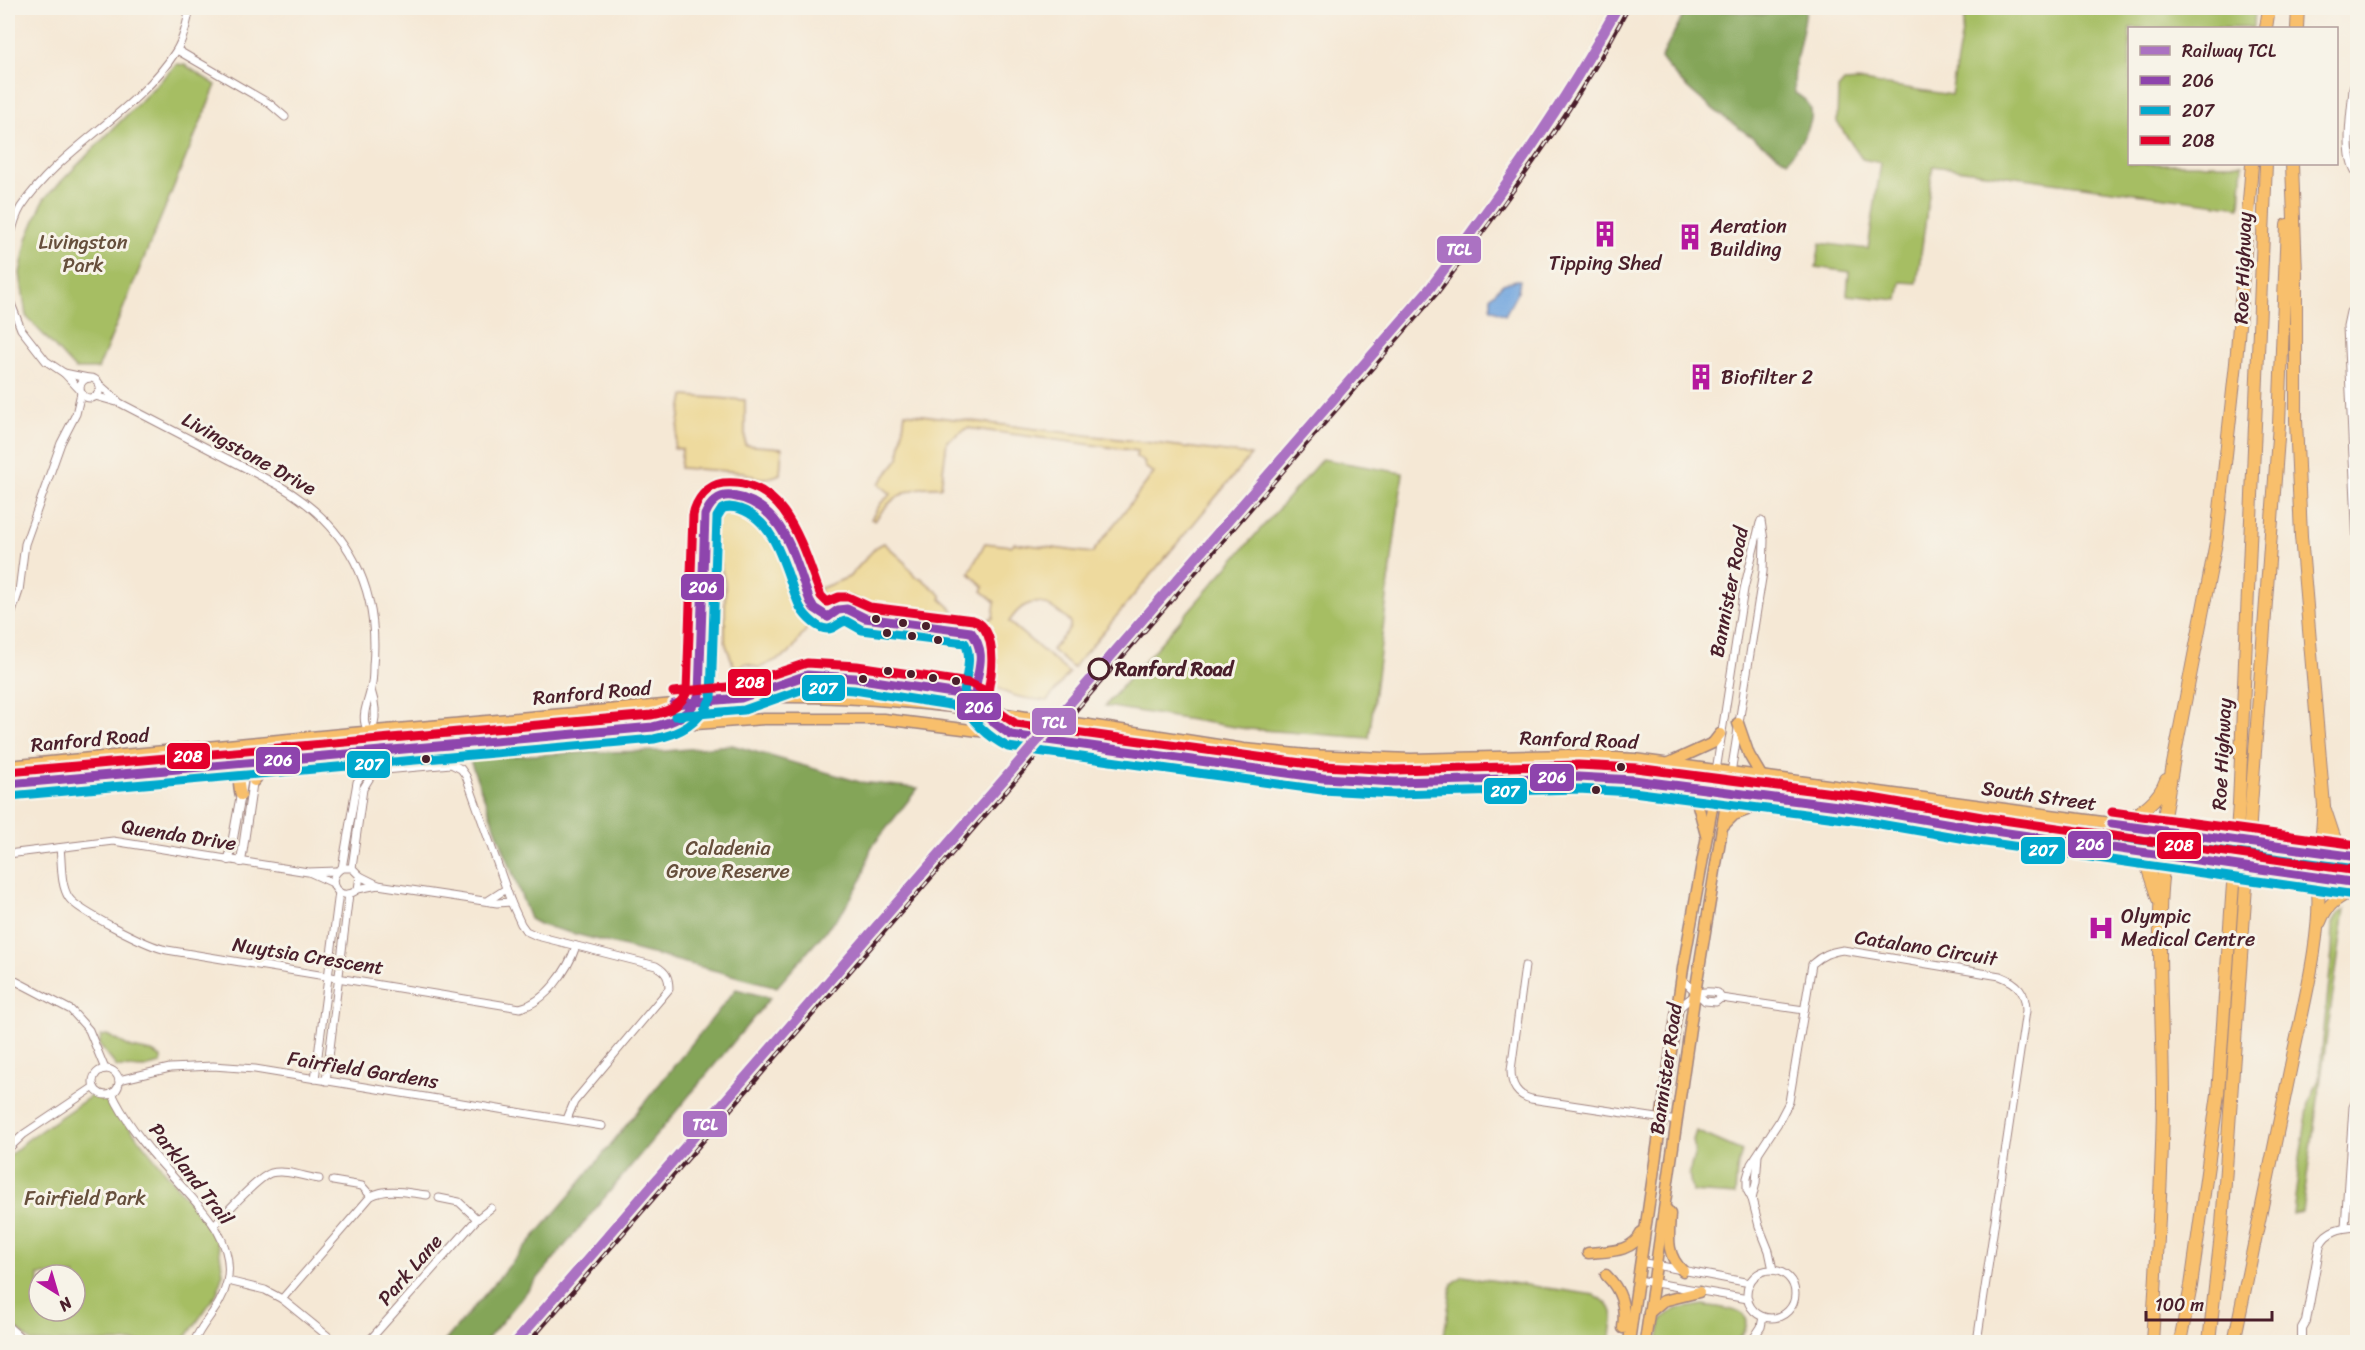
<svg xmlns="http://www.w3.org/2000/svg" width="2365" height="1350" viewBox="0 0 2365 1350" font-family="Sriracha,sans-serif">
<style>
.green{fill:#a6be63;stroke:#786e47;stroke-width:1.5;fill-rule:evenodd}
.forest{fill:#84a559;stroke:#676242;stroke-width:1.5}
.sand{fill:#eeda9e;stroke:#9c7c64;stroke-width:1.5}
.water{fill:#71a5de;stroke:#5e6284;stroke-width:1.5}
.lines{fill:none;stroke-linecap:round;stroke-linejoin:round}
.minor-casing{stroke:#a08480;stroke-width:9}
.tertiary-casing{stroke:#a08480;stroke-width:10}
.primary-casing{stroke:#a08480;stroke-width:13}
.trunk-casing{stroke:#a08480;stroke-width:13}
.motorway-casing{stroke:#a08480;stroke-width:14}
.minor{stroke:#fff;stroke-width:7}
.tertiary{stroke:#fff;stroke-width:8}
.primary{stroke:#f8bf6c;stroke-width:10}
.trunk{stroke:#f8bf6c;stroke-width:10}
.motorway{stroke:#f8bf6c;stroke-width:12}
.rail-casing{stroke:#4a1f2b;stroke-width:4.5}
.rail{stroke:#f7f3e8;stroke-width:2;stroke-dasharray:7;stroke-linecap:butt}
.primary-bridge-casing{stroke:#a08480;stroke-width:13;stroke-linecap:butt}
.motorway-bridge-casing{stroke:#a08480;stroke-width:14;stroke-linecap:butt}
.primary-bridge{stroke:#f8bf6c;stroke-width:10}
.motorway-bridge{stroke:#f8bf6c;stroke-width:12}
.bus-1-casing{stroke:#f7f3e8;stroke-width:14}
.bus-2-casing{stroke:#f7f3e8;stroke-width:14}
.bus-3-casing{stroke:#f7f3e8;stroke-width:14}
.bus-1{stroke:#8e44ad;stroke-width:9}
.bus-2{stroke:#00a9ce;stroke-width:9}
.bus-3{stroke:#e4002b;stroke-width:9}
.rail-1-casing{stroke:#f7f3e8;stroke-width:15}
.rail-1{stroke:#ab72c2;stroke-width:10}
.bus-dot{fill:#4a1f2b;stroke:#f7f3e8;stroke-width:2}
.stop-dot{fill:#f7f3e8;stroke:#4a1f2b;stroke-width:3}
.labels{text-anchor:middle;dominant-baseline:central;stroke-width:6;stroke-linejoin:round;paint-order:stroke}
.poi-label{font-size:20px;fill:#4a1f2b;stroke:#f7f3e8;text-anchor:start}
.park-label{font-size:20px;fill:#664f3c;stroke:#f7f3e8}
.street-label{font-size:20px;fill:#4a1f2b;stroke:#f7f3e8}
.stop-label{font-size:20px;font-weight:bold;fill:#4a1f2b;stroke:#f7f3e8;text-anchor:start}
.line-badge{stroke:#f7f3e8;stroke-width:2}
.badge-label{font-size:16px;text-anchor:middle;font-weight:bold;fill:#fff}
</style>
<rect width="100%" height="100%" fill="#f7f3e8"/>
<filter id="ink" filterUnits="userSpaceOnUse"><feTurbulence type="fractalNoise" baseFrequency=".0167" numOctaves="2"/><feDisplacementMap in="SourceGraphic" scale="12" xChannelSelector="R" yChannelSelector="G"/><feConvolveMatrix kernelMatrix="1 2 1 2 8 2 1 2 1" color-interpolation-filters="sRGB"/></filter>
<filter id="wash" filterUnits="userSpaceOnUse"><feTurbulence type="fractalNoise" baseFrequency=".008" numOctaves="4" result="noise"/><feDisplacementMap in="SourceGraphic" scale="24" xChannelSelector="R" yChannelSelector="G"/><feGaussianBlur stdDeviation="1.35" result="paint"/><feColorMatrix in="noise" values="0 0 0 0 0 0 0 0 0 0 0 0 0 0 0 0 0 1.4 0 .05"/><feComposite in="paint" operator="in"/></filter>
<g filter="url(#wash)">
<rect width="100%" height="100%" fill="#f5e8d5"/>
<!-- green -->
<g class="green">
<path d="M1966 8H2255L2254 28H2130V164H2243L2240 207 1933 166 1917 283 1901 282 1898 300 1847 295 1849 272 1816 267 1820 243 1868 249 1881 163 1862 159 1837 122 1838 89 1844 82 1862 81 1951 95Z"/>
<path d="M177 64 185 65 216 85 98 369H75L26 316 20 273 27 239 44 199Z"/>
<path d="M1322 459 1403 473 1369 738 1247 729 1105 706Z"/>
<path d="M2345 909 2302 1212 2293 1214 2301 1151 2309 1103 2319 1079 2332 952 2333 923 2338 914Z"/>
<path d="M107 1035 132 1048 152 1052 161 1057V1064L144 1068 117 1067 99 1045 101 1036Z"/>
<path d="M94 1094 109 1102 210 1227 219 1248 223 1273 217 1293 183 1342H32L8 1321V1157L27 1140ZM39 1275H75V1311H39Z"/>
<path d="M1696 1131 1742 1151 1737 1170 1735 1195 1692 1192 1689 1173 1695 1152 1693 1140Z"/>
<path d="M1463 1276 1595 1295C1619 1308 1613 1319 1610 1342H1443L1452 1284Z"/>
<path d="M1704 1305C1715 1307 1753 1308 1746 1327 1745 1332 1739 1338 1735 1342H1658L1662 1319 1676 1309Z"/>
</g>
<!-- forest -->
<g class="forest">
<path d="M1687 8 1765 14 1775 8H1806C1804 37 1791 64 1795 93 1800 96 1806 100 1809 105 1819 121 1796 149 1787 161 1748 134 1688 97 1661 58Z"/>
<path d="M732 745 860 782 918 788 871 848 862 879 843 911 777 987 541 925 530 919 469 758 595 752 666 751Z"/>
<path d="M736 989 770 998 485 1342H444L570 1195Z"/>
</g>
<!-- sand -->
<g class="sand">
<path d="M684 396 745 400V445L782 448 780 474C767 480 756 479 743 472L680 468 682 449 674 448Z"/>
<path d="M905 413 1251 455 1073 668 1052 650 1070 628V622C1048 601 1028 592 1009 622L1069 673 1047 701C1026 698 992 698 989 669 988 660 991 649 992 640L981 630V625L987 624 989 619 993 618 995 602 982 591 984 587 969 573 985 543 1011 546 1014 543 1092 553 1154 473 1145 467 1144 462 1136 457 1137 451 967 428 947 441 941 487C913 485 890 496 875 521L871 519 881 503 891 494 879 484 899 458Z"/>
<path d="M723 502 751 509 769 524 808 627 789 654 759 668 746 663 738 668 733 664 725 642V583L713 535 717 507Z"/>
<path d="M884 543 903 560 915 577 921 578 941 595V599L954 611 953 614 869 604 851 597 838 598 824 603 819 589 849 577 876 547Z"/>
</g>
<!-- water -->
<path class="water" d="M1516 280H1520L1518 291 1505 315 1491 309V296L1503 284Z"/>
</g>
<g filter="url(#ink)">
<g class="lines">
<!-- minor casing -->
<g class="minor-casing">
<g id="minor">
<path d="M177 50 270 104 285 117"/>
<path d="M2358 78 2353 88C2352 110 2342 157 2358 175"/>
<path d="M8 246C11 234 14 218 21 207 62 146 137 113 176 51 184 38 187 22 190 8"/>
<path d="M8 296 21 329 46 361 64 373 80 390"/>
<path d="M2358 305 2350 312 2347 326 2358 567"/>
<path d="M64 373 88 378"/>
<circle cx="90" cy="388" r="10"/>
<path d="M99 384 118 401"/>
<path d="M95 396 120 403 280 486C348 526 380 587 373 666 373 673 373 681 371 688 369 700 362 712 365 724 369 739 384 742 397 746"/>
<path d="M8 624 19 591 25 544 61 443 76 414 81 393"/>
<path d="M355 751C377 735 379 714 371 690"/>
<path d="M1716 771 1744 589 1760 523"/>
<path d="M1731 773 1763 572 1764 540 1761 521"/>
<path d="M60 848C62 862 60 885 69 898 78 911 149 947 167 950L520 1008C546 1002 568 970 576 946"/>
<path d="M8 854 113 841 308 872 337 871"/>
<path d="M342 868H352L360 876 358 889C340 905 322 880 342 868L357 782 362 775 374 771 451 764 461 769 466 776 511 902 521 924 526 931 537 936 656 966C666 972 669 977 669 989L574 1102 567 1119"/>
<path d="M352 868 363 789 374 771"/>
<path d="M311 873 333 883"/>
<path d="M360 876 378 885"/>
<path d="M358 889 378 885 497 903 511 902"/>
<path d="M489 900 506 889"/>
<path d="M1525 966 1511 1070C1511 1084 1516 1095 1531 1099L1677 1121"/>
<path d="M8 977 71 1010 89 1030 105 1069"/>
<path d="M1682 979 1705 1001 1716 1002 1721 998 1804 1010"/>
<path d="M1677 1010C1692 997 1697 988 1718 993L1721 998"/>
<circle cx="106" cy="1082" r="13"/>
<path d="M315 1079 339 892"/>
<path d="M119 1080 170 1068 213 1066 255 1069 602 1126"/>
<path d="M326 1081 349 894"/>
<path d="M112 1093C125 1122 148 1149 169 1172 195 1203 237 1237 227 1282 221 1309 203 1320 194 1342"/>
<path d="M8 1149 24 1134 94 1087"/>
<path d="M333 1181 362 1186 371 1196"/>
<path d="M439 1198 459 1202 477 1219"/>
<path d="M1752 1199 1756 1183 1758 1155"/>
<path d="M214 1225C226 1213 258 1177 271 1173 285 1169 305 1177 319 1179"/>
<path d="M2345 1227 2353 1107 2358 1096"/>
<path d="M1640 1262 1750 1283"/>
<path d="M1773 1270 1769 1251 1759 1226 1752 1199 1747 1190V1178L1751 1164 1778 1123 1789 1102 1812 964C1822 955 1830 952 1843 950L2000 976C2018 983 2026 992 2026 1011L1977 1342"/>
<circle cx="1771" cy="1294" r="24"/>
<path d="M1638 1280 1748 1299"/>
<path d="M228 1281 265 1290 282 1299 335 1342"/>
<path d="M282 1299 371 1196C389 1187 408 1193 427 1195"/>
<path d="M368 1342 477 1219 491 1208"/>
<path d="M1751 1342 1761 1327 1763 1317"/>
</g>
</g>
<!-- tertiary casing -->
<g class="tertiary-casing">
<g id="tertiary">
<path d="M221 748C236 751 250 757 254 773L241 862"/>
<path d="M229 860 246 767 255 753 268 742"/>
<path d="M8 1327 25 1342"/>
<path d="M2302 1342V1328L2306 1321 2320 1244C2328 1229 2342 1228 2358 1226"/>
</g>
</g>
<!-- primary casing -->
<g class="primary-casing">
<g id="primary">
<path d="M1738 723 1749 755 1762 777"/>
<path d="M1089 725 1244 749 1308 755 1411 759 1568 755 1634 759 2192 834"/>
<path d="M1073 744 1323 778 1395 782 1578 777 1634 780 1870 810 1980 829 2187 859"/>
<path d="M228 763C242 768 237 783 241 795"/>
<path d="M1669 763 1713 743 1720 734"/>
<path d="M8 766 352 733 741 698C839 694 930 702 1026 717"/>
<path d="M254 781 263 770 279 764"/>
<path d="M8 784 519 737 764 719H883L1011 735"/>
<path d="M1685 788 1695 794 1706 835"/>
<path d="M1724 825 1734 815 1774 800"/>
<path d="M1667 1210 1670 1214C1669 1235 1665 1255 1683 1271"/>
<path d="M1588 1253C1609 1251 1632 1253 1642 1232"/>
<path d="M1606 1275C1621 1290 1626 1306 1623 1328"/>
<path d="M1649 1313 1663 1301 1699 1292"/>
<path d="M1629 1342 1683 968 1712 808 1716 771"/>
<path d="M1645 1342 1695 993 1731 773"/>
</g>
</g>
<!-- trunk casing -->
<g class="trunk-casing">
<g id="trunk">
<path d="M2192 834 2358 857"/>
<path d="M2187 859 2358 883"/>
</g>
</g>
<!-- motorway casing -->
<g class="motorway-casing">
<g id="motorway">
<path d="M2266 28 2269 8"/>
<path d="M2297 28 2298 8"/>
<path d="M2239 804 2266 164"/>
<path d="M2251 806 2279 424 2287 225"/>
<path d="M2325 810 2334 837 2349 856"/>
<path d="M2118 825C2138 813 2158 803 2166 780"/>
<path d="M2128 851 2147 866 2158 899"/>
<path d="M2187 859 2174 844 2167 831 2164 817 2173 764 2217 537 2236 363 2252 164"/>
<path d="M2290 872C2326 867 2321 835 2324 806L2301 536 2296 420V273L2292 164"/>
<path d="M2320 922C2327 903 2340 896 2358 888"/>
<path d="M2152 1342C2157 1262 2162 1182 2163 1102 2163 1049 2160 996 2160 943 2160 919 2159 895 2163 871 2167 853 2175 840 2192 834"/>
<path d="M2180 1342 2191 1286 2218 1094 2233 884"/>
<path d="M2209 1342 2222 1225 2246 886"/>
<path d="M2234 1342C2254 1245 2274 1148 2294 1051 2304 1004 2324 926 2317 879 2315 865 2307 854 2295 847"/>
</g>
</g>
<!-- minor -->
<use href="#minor" class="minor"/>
<!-- tertiary -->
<use href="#tertiary" class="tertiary"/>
<!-- primary -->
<use href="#primary" class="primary"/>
<!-- trunk -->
<use href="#trunk" class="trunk"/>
<!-- motorway -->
<use href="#motorway" class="motorway"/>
<!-- rail casing -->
<g class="rail-casing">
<path id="rail" d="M529 1342 1438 292C1506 201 1576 109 1628 8"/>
</g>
<!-- rail -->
<use href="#rail" class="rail"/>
<!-- primary-bridge casing -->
<g class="primary-bridge-casing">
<g id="primary-bridge">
<path d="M1026 717 1089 725"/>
<path d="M1011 735 1073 744"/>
</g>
</g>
<!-- motorway-bridge casing -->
<g class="motorway-bridge-casing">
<g id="motorway-bridge">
<path d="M2233 884 2239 804"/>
<path d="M2246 886 2251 806"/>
</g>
</g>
<!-- primary-bridge -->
<use href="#primary-bridge" class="primary-bridge"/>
<!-- motorway-bridge -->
<use href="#motorway-bridge" class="motorway-bridge"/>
<!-- bus-1 casing -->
<g class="bus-1-casing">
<g id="bus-1">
<path d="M828 617 838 610 847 609 865 618 971 632C992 659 970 679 977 702 982 717 999 726 1011 735L1323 778 1395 782 1578 777 1634 780 1870 810 1980 829 2358 883"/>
<path d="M674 704 741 698 807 675 855 678 966 695 976 699 981 710"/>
<path d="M8 784 653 727C674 722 690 715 699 695L705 515C710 503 719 494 732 496 785 504 794 559 810 601L814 608 828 617"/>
<path d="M2111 824 2358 857"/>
</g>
</g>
<!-- bus-2 casing -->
<g class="bus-2-casing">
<g id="bus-2">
<path d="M675 716 744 710 809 687 854 690 963 707 967 708 970 715"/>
<path d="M9 796 654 739C680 734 700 723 711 698L717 517 722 509C728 506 733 507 740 509 778 522 785 573 800 607 805 616 820 633 832 628 837 626 840 622 846 621L862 630 965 643C974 661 963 680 964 699 966 719 992 739 1008 747L1322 790 1395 794 1578 789 1633 792 1868 822 1978 841 2356 895"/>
<path d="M2110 836 2356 869"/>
</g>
</g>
<!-- bus-3 casing -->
<g class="bus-3-casing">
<g id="bus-3">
<path d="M673 692 738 686 807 663 857 666 969 683 984 690 992 705"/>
<path d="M8 772 651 715C667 712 680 707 687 692L693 515C696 500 707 485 723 483 787 477 803 550 821 596L827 602 839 597H848L870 607 973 620C993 627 993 656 991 674 990 681 987 691 989 698 991 709 1007 717 1016 724L1324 766 1395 770 1578 765 1636 768 1872 798 1982 817 2358 871"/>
<path d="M2112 812 2358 845"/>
</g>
</g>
<!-- bus-1 -->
<use href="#bus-1" class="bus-1"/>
<!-- bus-2 -->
<use href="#bus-2" class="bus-2"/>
<!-- bus-3 -->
<use href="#bus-3" class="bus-3"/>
<!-- rail-1 casing -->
<g class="rail-1-casing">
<path id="rail-1" d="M516 1342 1431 287C1498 197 1563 107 1617 8"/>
</g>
<!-- rail-1 -->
<use href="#rail-1" class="rail-1"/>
</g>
</g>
<!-- icons -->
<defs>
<g id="building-bare" transform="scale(2.07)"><path d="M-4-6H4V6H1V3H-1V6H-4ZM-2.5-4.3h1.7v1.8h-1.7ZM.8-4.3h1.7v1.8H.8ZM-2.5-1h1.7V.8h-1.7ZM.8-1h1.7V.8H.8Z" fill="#b5179e" stroke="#f7f3e8" stroke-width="2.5" paint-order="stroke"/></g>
<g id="hospital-bare" transform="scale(2.07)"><path d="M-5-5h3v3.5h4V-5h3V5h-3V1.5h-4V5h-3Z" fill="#b5179e" stroke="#f7f3e8" stroke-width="2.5" paint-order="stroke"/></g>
</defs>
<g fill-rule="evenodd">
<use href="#building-bare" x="1605" y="234"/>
<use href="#building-bare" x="1690" y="237"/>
<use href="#building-bare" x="1701" y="377"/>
<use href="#hospital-bare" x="2101" y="928"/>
</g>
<!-- markers -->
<g class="bus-dot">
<circle cx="876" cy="619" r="5"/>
<circle cx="903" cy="623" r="5"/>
<circle cx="926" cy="626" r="5"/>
<circle cx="887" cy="633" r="5"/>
<circle cx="912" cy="636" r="5"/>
<circle cx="938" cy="640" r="5"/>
<circle cx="888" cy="671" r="5"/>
<circle cx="911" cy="674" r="5"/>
<circle cx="933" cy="678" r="5"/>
<circle cx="863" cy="679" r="5"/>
<circle cx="956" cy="681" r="5"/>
<circle cx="426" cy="759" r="5"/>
<circle cx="1621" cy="767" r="5"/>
<circle cx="1596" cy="790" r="5"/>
</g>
<circle class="stop-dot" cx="1099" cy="669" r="10"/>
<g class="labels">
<!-- poi labels -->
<g class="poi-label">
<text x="1710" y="226">Aeration<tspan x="1710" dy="23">Building</tspan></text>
<text x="1605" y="263" text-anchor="middle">Tipping Shed</text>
<text x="1721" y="377">Biofilter 2</text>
<text x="2121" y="916">Olympic<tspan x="2121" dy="23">Medical Centre</tspan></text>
</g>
<!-- park labels -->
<g class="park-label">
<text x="83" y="242">Livingston<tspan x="83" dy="23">Park</tspan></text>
<text x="728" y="848">Caladenia<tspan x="728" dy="23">Grove Reserve</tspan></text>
<text x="85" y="1198">Fairfield Park</text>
</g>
<!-- street labels -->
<g class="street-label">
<text transform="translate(2243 268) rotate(-88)">Roe Highway</text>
<text transform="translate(249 454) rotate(29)">Livingstone Drive</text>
<text transform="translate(1729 592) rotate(-79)">Bannister Road</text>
<text transform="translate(592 693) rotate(-5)">Ranford Road</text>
<text transform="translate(90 740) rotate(-5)">Ranford Road</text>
<text transform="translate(1579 740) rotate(2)">Ranford Road</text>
<text transform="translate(2222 754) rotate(-87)">Roe Highway</text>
<text transform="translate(2039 796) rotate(8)">South Street</text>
<text transform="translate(179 835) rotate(9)">Quenda Drive</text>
<text transform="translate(1926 948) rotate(9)">Catalano Circuit</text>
<text transform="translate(308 956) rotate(9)">Nuytsia Crescent</text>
<text transform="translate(1666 1069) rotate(-82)">Bannister Road</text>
<text transform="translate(363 1070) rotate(9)">Fairfield Gardens</text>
<text transform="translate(191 1174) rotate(52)">Parkland Trail</text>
<text transform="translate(410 1270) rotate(-49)">Park Lane</text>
</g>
<!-- stop labels -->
<g class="stop-label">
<text x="1115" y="669">Ranford Road</text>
</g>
</g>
<g class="line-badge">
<rect x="1436" y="235" width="46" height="29" rx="6" fill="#ab72c2"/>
<rect x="680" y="573" width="45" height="28" rx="6" fill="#8e44ad"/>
<rect x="727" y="668" width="45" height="29" rx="6" fill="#e4002b"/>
<rect x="801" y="674" width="45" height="28" rx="6" fill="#00a9ce"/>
<rect x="956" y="692" width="46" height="29" rx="6" fill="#8e44ad"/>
<rect x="1031" y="707" width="46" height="29" rx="6" fill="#ab72c2"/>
<rect x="166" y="742" width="45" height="28" rx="6" fill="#e4002b"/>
<rect x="255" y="746" width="46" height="29" rx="6" fill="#8e44ad"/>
<rect x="346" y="750" width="45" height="29" rx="6" fill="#00a9ce"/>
<rect x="1529" y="763" width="46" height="29" rx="6" fill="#8e44ad"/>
<rect x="1483" y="777" width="45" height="28" rx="6" fill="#00a9ce"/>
<rect x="2067" y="830" width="45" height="29" rx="6" fill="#8e44ad"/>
<rect x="2156" y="831" width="46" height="29" rx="6" fill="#e4002b"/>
<rect x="2020" y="836" width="46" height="29" rx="6" fill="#00a9ce"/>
<rect x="682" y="1110" width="46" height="28" rx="6" fill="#ab72c2"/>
</g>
<g class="badge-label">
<text x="1459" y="255">TCL</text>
<text x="703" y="593">206</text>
<text x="750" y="688">208</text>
<text x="823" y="694">207</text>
<text x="979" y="713">206</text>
<text x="1054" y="728">TCL</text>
<text x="188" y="762">208</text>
<text x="278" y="766">206</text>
<text x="369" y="770">207</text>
<text x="1552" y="783">206</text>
<text x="1505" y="797">207</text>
<text x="2090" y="850">206</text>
<text x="2179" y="851">208</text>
<text x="2043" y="856">207</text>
<text x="705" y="1130">TCL</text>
</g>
<!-- margin -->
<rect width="2365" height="1350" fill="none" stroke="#f7f3e8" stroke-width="30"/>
<!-- legend -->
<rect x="2128" y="27" width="210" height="138" fill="#f7f3e8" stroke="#b29e9c" stroke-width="1.5"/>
<rect x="2140" y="46" width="30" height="9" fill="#ab72c2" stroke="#b29e9c" stroke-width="1.5"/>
<text x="2182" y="57" font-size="18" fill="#4a1f2b">Railway TCL</text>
<rect x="2140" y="76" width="30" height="9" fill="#8e44ad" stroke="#b29e9c" stroke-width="1.5"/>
<text x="2182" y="87" font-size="18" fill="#4a1f2b">206</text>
<rect x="2140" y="106" width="30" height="9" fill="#00a9ce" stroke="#b29e9c" stroke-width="1.5"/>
<text x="2182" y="117" font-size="18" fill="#4a1f2b">207</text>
<rect x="2140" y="136" width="30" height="9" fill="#e4002b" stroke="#b29e9c" stroke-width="1.5"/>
<text x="2182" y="147" font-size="18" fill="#4a1f2b">208</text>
<!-- north arrow -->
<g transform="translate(57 1293) rotate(143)"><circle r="28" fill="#f7f3e8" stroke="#b29e9c" stroke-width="1.5"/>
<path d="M0-4.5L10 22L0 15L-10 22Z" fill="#b5179e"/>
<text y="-9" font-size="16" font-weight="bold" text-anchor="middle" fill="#4a1f2b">N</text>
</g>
<!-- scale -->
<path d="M2146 1311v9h126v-9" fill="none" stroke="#4a1f2b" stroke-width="3"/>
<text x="2155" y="1311" font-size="18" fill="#4a1f2b" stroke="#f7f3e8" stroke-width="4.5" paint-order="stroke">100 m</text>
</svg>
